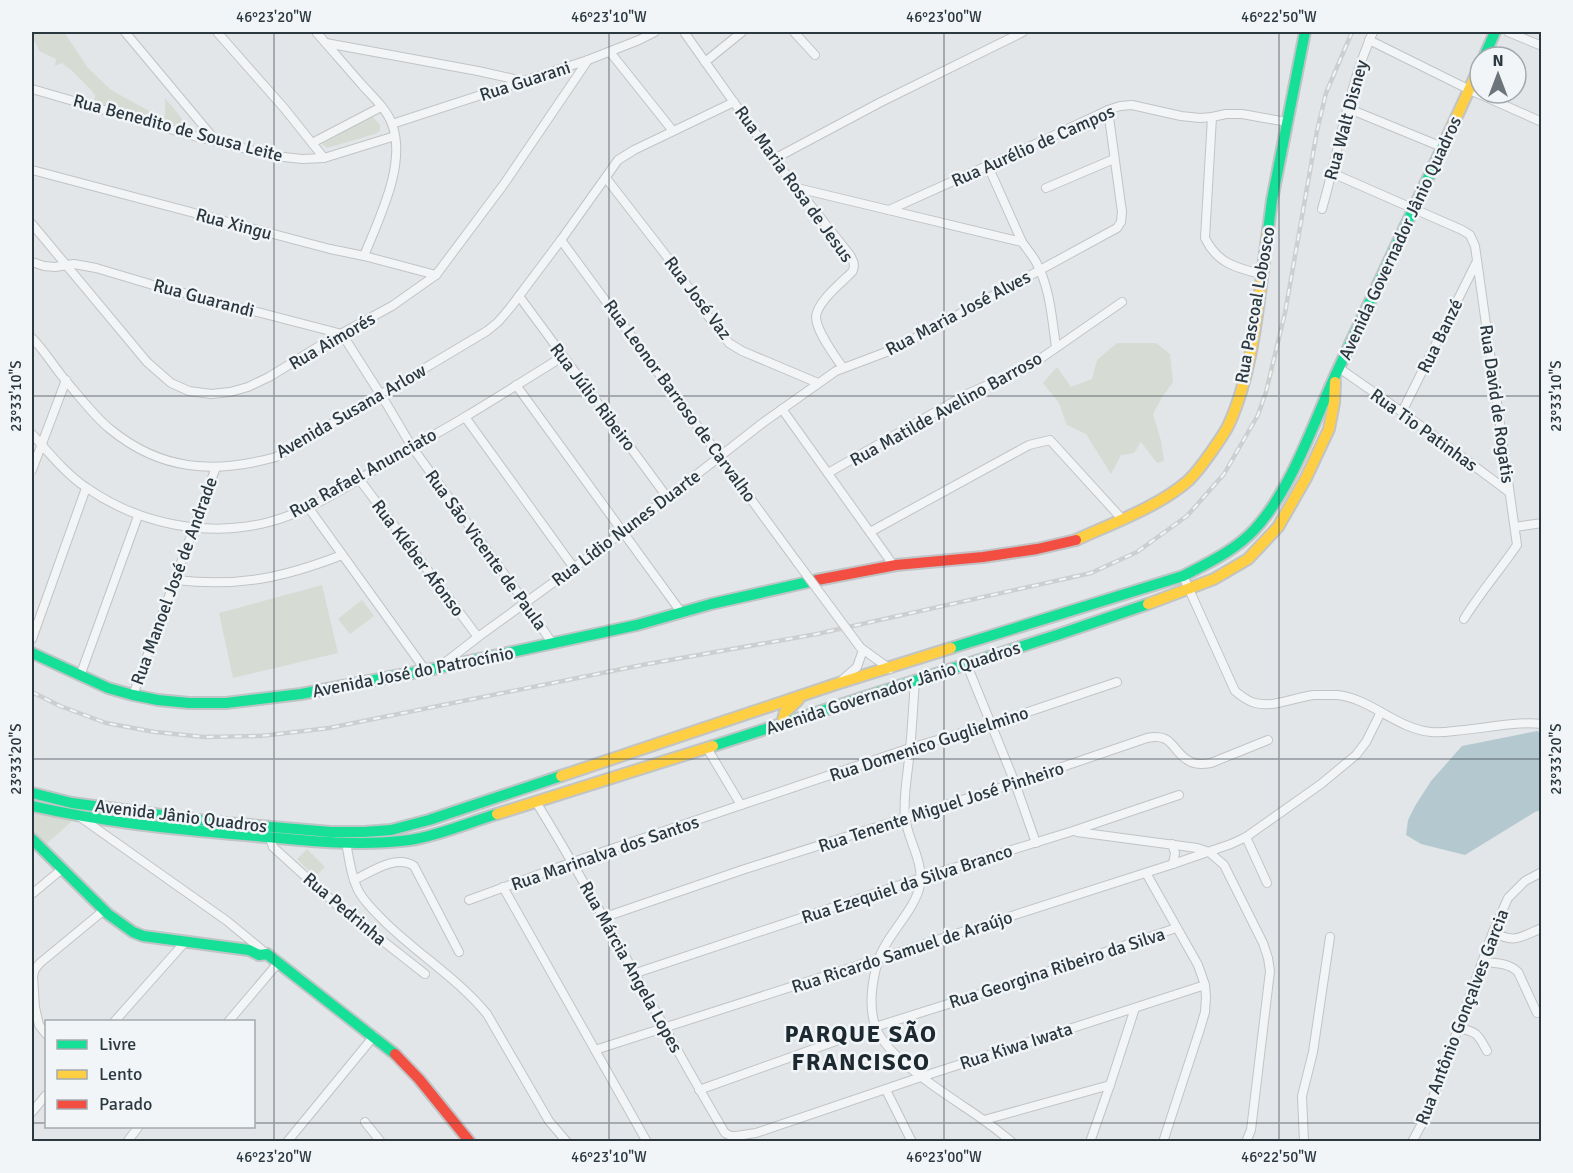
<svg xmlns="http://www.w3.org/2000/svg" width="1573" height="1173" viewBox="0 0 1573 1173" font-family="Signika,sans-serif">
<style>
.green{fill:#d6dbd4}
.water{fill:#b4c8d0}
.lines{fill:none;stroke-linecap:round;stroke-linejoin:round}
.street-casing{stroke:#c1c4c6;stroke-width:10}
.fast-casing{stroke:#c1c4c6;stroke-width:14}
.slow-casing{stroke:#c1c4c6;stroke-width:14}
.jam-casing{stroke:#c1c4c6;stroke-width:14}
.street{stroke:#f2f4f5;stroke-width:8}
.fast{stroke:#16e098;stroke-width:10}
.slow{stroke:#ffcf43;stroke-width:10}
.jam{stroke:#f24e42;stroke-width:10}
.rail-casing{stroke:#cccecf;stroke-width:4.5}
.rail{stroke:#f1f5f7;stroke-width:2;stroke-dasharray:7;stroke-linecap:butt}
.street-bridge-casing{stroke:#c1c4c6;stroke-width:10;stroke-linecap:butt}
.street-bridge{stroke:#f2f4f5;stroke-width:8}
.ticks{fill:none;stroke:#2b3840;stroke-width:1.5;stroke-opacity:0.45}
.labels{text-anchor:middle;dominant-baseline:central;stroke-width:5;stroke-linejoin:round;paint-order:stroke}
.street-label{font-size:18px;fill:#2b3840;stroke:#f1f5f7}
.district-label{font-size:24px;font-weight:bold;letter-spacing:1.5px;fill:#1d2931;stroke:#f1f5f7}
.neatline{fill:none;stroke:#2b3840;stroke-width:2}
.ticks-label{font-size:15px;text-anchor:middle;fill:#2b3840}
</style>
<rect width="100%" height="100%" fill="#e3e6e8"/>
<!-- green -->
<g class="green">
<path d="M32 32H64L88 68 111 90 160 117 165 116V98L179 115 188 128 94 102 95 95 92 91 70 69 62 63 55 66 56 59 39 51C37 43 32 41 32 32Z"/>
<path d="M372 116 380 125V131L375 134 327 148 322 144Z"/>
<path d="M1117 343H1156L1170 354 1173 382 1161 399 1153 414 1161 441 1164 461 1157 463 1141 442 1134 453 1121 455 1111 474 1086 434 1067 425 1059 403 1043 383 1057 367 1071 387 1092 379 1097 360Z"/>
<path d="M322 585 338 653 233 678 219 613Z"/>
<path d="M362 600 374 616 350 634 338 619Z"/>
<path d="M32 813 72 821 44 846 32 834Z"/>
<path d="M307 849 325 867 315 877 297 859Z"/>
</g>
<!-- water -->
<path class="water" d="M1537 731 1541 733V810L1535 812 1465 855 1421 844 1406 835 1408 820 1415 806 1431 781 1462 746Z"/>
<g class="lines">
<!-- street casing -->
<g class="street-casing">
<g id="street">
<path d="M125 32 216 141"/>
<path d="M217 32 284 108 324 158"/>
<path d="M316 32C332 50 348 69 364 87 374 98 387 110 392 124 407 164 379 218 364 256"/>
<path d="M684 32 774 159 850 255C853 261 856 265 852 272 842 282 817 302 816 317 816 331 835 356 843 368"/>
<path d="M794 32 815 55"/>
<path d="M1508 32 1542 46"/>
<path d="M1369 40 1470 90 1542 122"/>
<path d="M326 43 478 71 523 81"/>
<path d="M610 52 673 131"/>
<path d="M705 62 742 32"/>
<path d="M32 89 194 136 275 156 302 159 324 158 395 136"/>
<path d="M1347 108 1442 147"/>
<path d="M1212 117 1205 238C1217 263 1236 268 1261 274"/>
<path d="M392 124 588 60 639 40 655 32"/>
<path d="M312 143 381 107"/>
<path d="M774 159 881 102 1023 32"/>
<path d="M988 166 1022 242"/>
<path d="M32 170 330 249 364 256 436 275"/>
<path d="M1332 173 1462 230 1470 235 1475 246 1517 545C1500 570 1480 593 1464 619"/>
<path d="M606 178 668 258 708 316 729 343 742 351 818 383"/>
<path d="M797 188 1022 242C1027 249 1032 255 1036 262 1050 287 1052 319 1056 347"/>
<path d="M1046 188 1114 159"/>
<path d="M1322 209C1339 150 1348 88 1373 32"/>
<path d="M889 210 1040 142 1108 110 1120 106 1132 105 1181 116 1200 118 1212 117 1226 114H1242L1287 122"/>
<path d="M32 224 147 362 171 383 189 391 211 394 230 392 248 387 269 377 326 342 392 306 436 275 504 184 588 60"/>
<path d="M561 240 797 562"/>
<path d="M32 262 44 266 55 267 74 264 96 268 153 285 342 334"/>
<path d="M519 296 667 497"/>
<path d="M342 334 386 403 412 447 526 604 552 643"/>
<path d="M32 338C45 351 54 367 66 381 80 397 94 416 110 429 161 471 214 474 276 457L487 331 498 322 510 308 561 240 618 160 634 150 734 102"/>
<path d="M1339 368 1402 412 1509 492"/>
<path d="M516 385 681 612"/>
<path d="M782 409 894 566"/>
<path d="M1402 412 1477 261"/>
<path d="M465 417 574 568"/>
<path d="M32 434C48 452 67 475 87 488 139 524 207 538 269 522 315 510 362 477 402 453 423 441 445 429 465 417 498 397 530 377 562 357"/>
<path d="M32 470 66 380"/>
<path d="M828 473 967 394 1027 368 1122 302"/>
<path d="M359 479 478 637"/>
<path d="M308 507 426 671"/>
<path d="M1515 527 1542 523"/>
<path d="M870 532 1029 445 1050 440 1122 519"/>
<path d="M1183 576 1235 691C1241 696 1247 701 1255 703 1274 708 1295 697 1314 695 1321 695 1330 695 1337 695 1370 698 1397 729 1431 732 1439 733 1447 732 1454 731 1483 729 1512 721 1542 724"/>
<path d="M176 580C239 587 283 578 342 555"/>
<path d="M32 639 86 488"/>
<path d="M861 648 890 669"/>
<path d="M442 665 478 637 623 532 764 422 836 371 897 348 1117 228 1121 222 1122 212 1108 110"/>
<path d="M967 665 1015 783 1036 843"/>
<path d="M80 676 138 516"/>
<path d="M842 680 857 667 863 650"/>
<path d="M915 681C913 707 912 733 909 759 907 778 903 799 905 818 908 840 924 862 920 885 915 911 886 935 878 961 872 981 868 1008 876 1028 888 1059 947 1095 975 1114 988 1123 1000 1132 1012 1142"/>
<path d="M133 695 216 467"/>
<path d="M707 748 741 805"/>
<path d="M536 802C603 910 660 1024 725 1133L731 1136H736L756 1133 921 1077 1205 985"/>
<path d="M80 817 227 921 267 954"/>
<path d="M1077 832 1197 848 1209 852 1224 865 1263 943 1268 958 1270 971 1251 1130 1246 1142"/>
<path d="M1246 837 1267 883"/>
<path d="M270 838 273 847 337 905 425 974"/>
<path d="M346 842C349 858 351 877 359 892 366 904 376 913 386 923 419 955 458 979 487 1014L549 1121 567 1142"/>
<path d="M1172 844 1175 853 1173 864"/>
<path d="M1146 873 1198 965 1205 985 1206 997 1205 1012 1200 1029 1163 1142"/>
<path d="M354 880C371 872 396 854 414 866L459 952"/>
<path d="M503 887 647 1142"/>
<path d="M32 894 62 869"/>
<path d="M469 900 573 862 741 805 910 748 992 724 1117 682"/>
<path d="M605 917 745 869 1015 783 1147 738C1175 732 1171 753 1191 762 1197 765 1205 764 1211 763L1268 740"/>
<path d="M1493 932C1515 944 1520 937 1542 928"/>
<path d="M1483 962C1495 963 1509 963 1518 972L1537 1013"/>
<path d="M636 973 921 878 1073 831 1179 795"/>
<path d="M114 1022 185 942"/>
<path d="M228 1022 278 963"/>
<path d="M1459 1028C1478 1032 1478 1035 1487 1051"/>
<path d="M46 1034 39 1025 35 1007 33 976 35 969 40 963 103 911"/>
<path d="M595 1050 1173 864 1231 844 1246 837 1321 784 1356 755 1366 742 1381 712"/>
<path d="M699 1090 875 1027 1002 987 1176 928"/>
<path d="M886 1090 912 1142"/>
<path d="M32 1112 46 1095"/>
<path d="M984 1120 1110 1085"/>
<path d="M365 1122 381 1142"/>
<path d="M127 1142 139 1126"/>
<path d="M287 1142 374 1036"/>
<path d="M1090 1142 1110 1085 1135 1008"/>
<path d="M1304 1142 1302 1096 1313 1052 1330 937"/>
<path d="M1412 1142 1425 1118 1437 1087 1493 932 1508 898 1525 881 1542 872"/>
</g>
</g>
<!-- fast casing -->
<g class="fast-casing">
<g id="fast">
<path d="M1484 57 1495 32"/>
<path d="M1268 231 1272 200 1305 32"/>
<path d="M951 648 1183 576C1208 563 1236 550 1255 529 1291 490 1313 424 1335 376 1371 298 1408 222 1444 144"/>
<path d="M32 653 108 688 133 695 158 700 189 703H226L301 694 438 668 637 625 711 604 817 580"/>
<path d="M713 746 1060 634 1148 604"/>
<path d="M32 793 72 803 213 822 331 832H364L391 830 429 820 561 776"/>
<path d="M32 806C102 822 174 829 245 835 299 840 355 847 410 840 438 836 470 822 497 814"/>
<path d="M32 839 108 914 133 932 143 936 249 950 259 955 267 954 395 1054"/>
</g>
</g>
<!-- slow casing -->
<g class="slow-casing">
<g id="slow">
<path d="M1444 144 1480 66"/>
<path d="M1076 540C1113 523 1160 506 1189 480 1198 471 1205 461 1212 451 1218 442 1225 433 1229 424 1255 367 1259 293 1268 231"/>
<path d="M1148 604 1214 579 1248 559 1278 527 1306 478 1329 429 1334 403 1335 382"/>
<path d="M782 723 785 712 798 700"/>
<path d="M561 776 836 684 951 648"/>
<path d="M497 814 713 746"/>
</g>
</g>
<!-- jam casing -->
<g class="jam-casing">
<g id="jam">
<path d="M817 580 896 565 983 557 1037 549 1076 540"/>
<path d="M395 1054 419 1079 470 1142"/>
</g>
</g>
<!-- street -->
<use href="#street" class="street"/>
<!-- fast -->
<use href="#fast" class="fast"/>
<!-- slow -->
<use href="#slow" class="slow"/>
<!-- jam -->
<use href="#jam" class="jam"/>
<!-- rail casing -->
<g class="rail-casing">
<path id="rail" d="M32 692 60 706 106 723 155 732 204 737 261 736 329 728 642 665 817 634 1091 573 1137 552 1187 516 1224 474 1258 415 1266 392 1285 313 1317 131 1326 93 1352 32"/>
</g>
<!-- rail -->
<use href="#rail" class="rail"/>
<!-- street-bridge casing -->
<g class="street-bridge-casing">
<path id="street-bridge" d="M797 562 860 647"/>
</g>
<!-- street-bridge -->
<use href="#street-bridge" class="street-bridge"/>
</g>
<!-- ticks -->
<path class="ticks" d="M32 32H1542M274 32V1142M609 32V1142M944 32V1142M1279 32V1142M32 396H1542M32 759H1542M32 1123H46M254 1123H1542"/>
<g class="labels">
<!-- street labels -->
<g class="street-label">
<text transform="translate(525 81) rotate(-18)">Rua Guarani</text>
<text transform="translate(1346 120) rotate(-75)">Rua Walt Disney</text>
<text transform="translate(178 128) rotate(15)">Rua Benedito de Sousa Leite</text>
<text transform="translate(1033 146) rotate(-24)">Rua Aurélio de Campos</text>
<text transform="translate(794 184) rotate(54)">Rua Maria Rosa de Jesus</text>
<text transform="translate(234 224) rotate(15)">Rua Xingu</text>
<text transform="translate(1400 238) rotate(-65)">Avenida Governador Jânio Quadros</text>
<text transform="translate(204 298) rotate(15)">Rua Guarandi</text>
<text transform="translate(698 298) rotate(53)">Rua José Vaz</text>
<text transform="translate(1255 305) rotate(-80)">Rua Pascoal Lobosco</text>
<text transform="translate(958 313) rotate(-28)">Rua Maria José Alves</text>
<text transform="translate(1440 336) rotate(-64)">Rua Banzé</text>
<text transform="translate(332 341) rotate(-30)">Rua Aimorés</text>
<text transform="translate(593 397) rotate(53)">Rua Júlio Ribeiro</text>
<text transform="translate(680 401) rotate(54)">Rua Leonor Barroso de Carvalho</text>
<text transform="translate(1497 404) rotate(82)">Rua David de Rogatis</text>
<text transform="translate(946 409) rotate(-29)">Rua Matilde Avelino Barroso</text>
<text transform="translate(351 411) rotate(-30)">Avenida Susana Arlow</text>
<text transform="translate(1424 430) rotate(36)">Rua Tio Patinhas</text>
<text transform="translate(363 473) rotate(-29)">Rua Rafael Anunciato</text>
<text transform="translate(626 528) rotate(-37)">Rua Lídio Nunes Duarte</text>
<text transform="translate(486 550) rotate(54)">Rua São Vicente de Paula</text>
<text transform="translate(418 558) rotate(53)">Rua Kléber Afonso</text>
<text transform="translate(174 581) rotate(-70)">Rua Manoel José de Andrade</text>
<text transform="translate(413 672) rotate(-11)">Avenida José do Patrocínio</text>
<text transform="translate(893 688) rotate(-18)">Avenida Governador Jânio Quadros</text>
<text transform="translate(929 744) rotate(-18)">Rua Domenico Guglielmino</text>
<text transform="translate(941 807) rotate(-18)">Rua Tenente Miguel José Pinheiro</text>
<text transform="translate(181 816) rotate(7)">Avenida Jânio Quadros</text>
<text transform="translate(605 853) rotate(-19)">Rua Marinalva dos Santos</text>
<text transform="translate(907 884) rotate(-18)">Rua Ezequiel da Silva Branco</text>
<text transform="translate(345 909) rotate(40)">Rua Pedrinha</text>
<text transform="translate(902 952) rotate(-18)">Rua Ricardo Samuel de Araújo</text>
<text transform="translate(631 967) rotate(61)">Rua Márcia Angela Lopes</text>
<text transform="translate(1057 968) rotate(-18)">Rua Georgina Ribeiro da Silva</text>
<text transform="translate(1462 1017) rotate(-69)">Rua Antônio Gonçalves Garcia</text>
<text transform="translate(1016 1046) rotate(-18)">Rua Kiwa Iwata</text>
</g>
<!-- district labels -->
<g class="district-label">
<text x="861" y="1034">PARQUE SÃO<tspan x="861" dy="28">FRANCISCO</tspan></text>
</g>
</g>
<!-- border -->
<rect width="1573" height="1173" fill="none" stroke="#f1f5f7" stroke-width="66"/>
<!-- legend -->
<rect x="45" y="1020" width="210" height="108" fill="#f1f5f7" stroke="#a2a9ae" stroke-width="1.5"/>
<rect x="57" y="1040" width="30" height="9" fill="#16e098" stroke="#a2a9ae" stroke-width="1.5"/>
<text x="99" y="1050" font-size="18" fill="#2b3840">Livre</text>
<rect x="57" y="1070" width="30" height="9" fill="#ffcf43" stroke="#a2a9ae" stroke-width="1.5"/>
<text x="99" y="1080" font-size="18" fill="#2b3840">Lento</text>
<rect x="57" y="1100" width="30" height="9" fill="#f24e42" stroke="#a2a9ae" stroke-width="1.5"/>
<text x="99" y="1110" font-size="18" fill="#2b3840">Parado</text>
<!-- north arrow -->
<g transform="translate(1498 75)"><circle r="28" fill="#f1f5f7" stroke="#a2a9ae" stroke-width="1.5"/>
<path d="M0-4.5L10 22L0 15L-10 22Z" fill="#6b757b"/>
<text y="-9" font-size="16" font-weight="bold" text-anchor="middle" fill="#2b3840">N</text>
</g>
<rect x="33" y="33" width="1507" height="1107" class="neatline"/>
<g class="ticks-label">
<text x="274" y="22">46°23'20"W</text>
<text x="609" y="22">46°23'10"W</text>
<text x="944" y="22">46°23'00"W</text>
<text x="1279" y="22">46°22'50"W</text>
<text transform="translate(16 396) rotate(-90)" y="5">23°33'10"S</text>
<text transform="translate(1556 396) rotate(-90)" y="5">23°33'10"S</text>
<text transform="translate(16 759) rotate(-90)" y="5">23°33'20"S</text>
<text transform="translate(1556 759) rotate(-90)" y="5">23°33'20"S</text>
<text x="274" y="1162">46°23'20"W</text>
<text x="609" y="1162">46°23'10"W</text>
<text x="944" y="1162">46°23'00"W</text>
<text x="1279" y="1162">46°22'50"W</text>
</g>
</svg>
